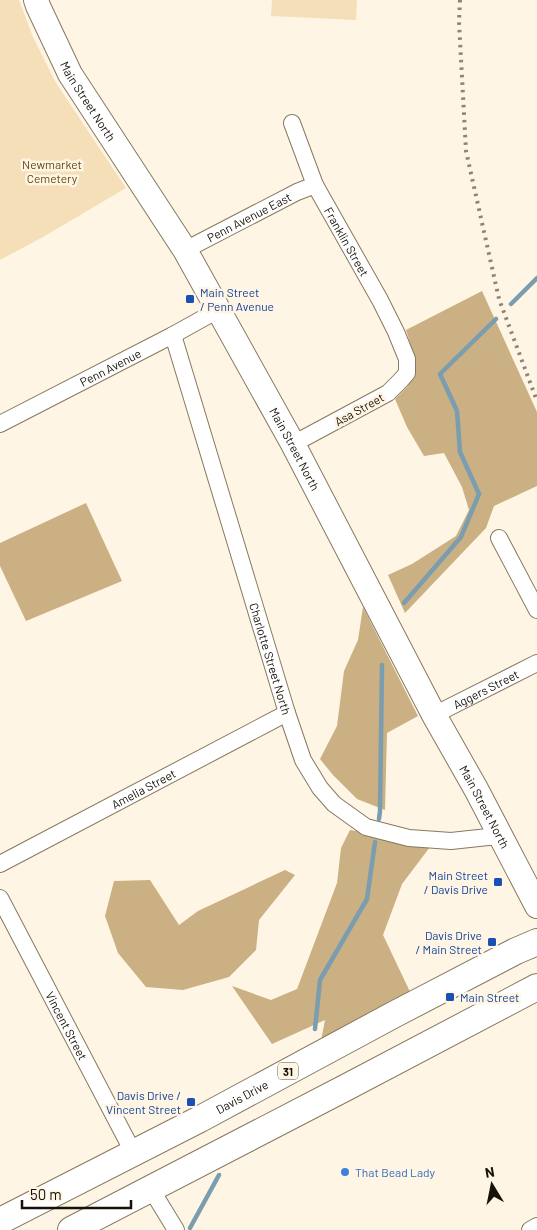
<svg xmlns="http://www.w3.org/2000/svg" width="537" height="1230" viewBox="0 0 537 1230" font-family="Barlow,sans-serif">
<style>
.green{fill:#f5dfb9}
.forest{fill:#cab082}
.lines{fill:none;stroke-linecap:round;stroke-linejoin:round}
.stream{stroke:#7a9daf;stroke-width:4.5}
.minor-casing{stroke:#87795f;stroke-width:18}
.secondary-casing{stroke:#87795f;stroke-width:26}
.primary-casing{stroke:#87795f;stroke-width:28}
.minor{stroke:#fff;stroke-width:16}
.secondary{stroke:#fff;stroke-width:24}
.primary{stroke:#fff;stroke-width:26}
.rail{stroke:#8c8477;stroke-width:4;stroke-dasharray:2.5 5;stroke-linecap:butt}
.transit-dot{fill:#1a4fb4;stroke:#fff5e4;stroke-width:2}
.shop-dot{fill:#3f7fe0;stroke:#fff5e4;stroke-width:2}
.labels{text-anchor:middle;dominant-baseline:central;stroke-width:5;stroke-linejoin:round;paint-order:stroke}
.shield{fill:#fff5e4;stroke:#5d5549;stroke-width:1}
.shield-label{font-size:11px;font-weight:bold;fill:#171107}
.street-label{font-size:12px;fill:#171107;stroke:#fff5e4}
.park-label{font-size:12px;fill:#644a12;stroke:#fff5e4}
.transit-label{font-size:12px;fill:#164399;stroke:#fff5e4;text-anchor:end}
.shop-label{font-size:12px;fill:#366cbe;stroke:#fff5e4;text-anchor:start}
</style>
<rect width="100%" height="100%" fill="#fff5e4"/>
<!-- green -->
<g class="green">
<path d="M0 0H19L33 37 56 83 126 188 43 237 0 260Z"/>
<path d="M272 0H357L356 20 271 16Z"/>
</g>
<!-- forest -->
<g class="forest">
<path d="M482 291 537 412V486L494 506 486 528 405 613 388 575 412 564 456 536 469 510 462 487 444 453 424 456 407 427 395 399 408 386 416 362 406 330Z"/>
<path d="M86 503 122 581 26 621 0 566V543Z"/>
<path d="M363 607 418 716 387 733 385 810 357 799 333 775 320 759 337 726 344 671 358 640Z"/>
<path d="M350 830 389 836 430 847 402 884 383 935 413 998 320 1046 325 1020 272 1044 232 986 271 1000 297 989 337 883 341 848Z"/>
<path d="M285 870 295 875 259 920 256 950 229 977 183 990 146 987 118 953 105 916 114 881 150 880 179 925 198 911Z"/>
</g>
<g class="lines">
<!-- stream -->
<g class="stream">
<path d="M511 304 537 278"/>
<path d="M404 603 461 537 479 494 460 452 457 411 440 374 496 319"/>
<path d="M379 819 380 811 382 665"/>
<path d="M315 1029 320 980 367 899 375 842"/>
<path d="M190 1228 219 1175"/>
</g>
<!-- minor casing -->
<g class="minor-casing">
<g id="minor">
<path id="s1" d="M292 123 315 185 380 300 396 332 407 359V373L401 380 388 393 293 444"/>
<path id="s2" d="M185 250 297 192 315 185"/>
<path id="s3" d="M173 335 287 713 303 760 320 788 334 804 366 827 409 838 451 841 488 837H500"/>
<path id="s4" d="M0 424 173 335 218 310"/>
<path d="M499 538 537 610"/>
<path id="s5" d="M434 715 537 663"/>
<path id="s6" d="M0 864 287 713"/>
<path id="s7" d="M0 898 133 1152"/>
<path d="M151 1189 176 1230"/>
<path d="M530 1230 537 1226"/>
</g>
</g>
<!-- secondary casing -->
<g class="secondary-casing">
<g id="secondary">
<path id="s8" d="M36 0 38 6 70 74 185 250 293 444 434 715 476 789 537 906"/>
</g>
</g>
<!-- primary casing -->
<g class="primary-casing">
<g id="primary">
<path id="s9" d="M0 1221 200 1119 395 1014 516 951 537 942"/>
<path d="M71 1230 345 1088 537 987"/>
</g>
</g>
<!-- minor -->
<use href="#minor" class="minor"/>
<!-- secondary -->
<use href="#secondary" class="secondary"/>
<!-- primary -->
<use href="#primary" class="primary"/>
<!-- rail -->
<path class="rail" d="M460 0 459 22 466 151 499 299 537 401"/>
</g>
<!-- markers -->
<g class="transit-dot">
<rect x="185" y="294" width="10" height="10" rx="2.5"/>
<rect x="493" y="877" width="10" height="10" rx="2.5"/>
<rect x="487" y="937" width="10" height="10" rx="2.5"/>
<rect x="445" y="992" width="10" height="10" rx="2.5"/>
<rect x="186" y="1097" width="10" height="10" rx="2.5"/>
</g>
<circle class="shop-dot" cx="345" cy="1172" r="5"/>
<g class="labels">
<!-- shield labels -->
<rect class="shield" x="278" y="1062.5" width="20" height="17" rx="4"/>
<g class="shield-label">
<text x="288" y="1071">31</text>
</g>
<!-- street labels -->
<g class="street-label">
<text stroke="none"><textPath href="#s8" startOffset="114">Main Street North</textPath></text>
<text stroke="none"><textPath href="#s2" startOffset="72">Penn Avenue East</textPath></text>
<text stroke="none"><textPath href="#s1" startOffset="131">Franklin Street</textPath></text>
<text stroke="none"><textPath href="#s4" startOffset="124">Penn Avenue</textPath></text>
<text transform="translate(359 409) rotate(-29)">Asa Street</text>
<text stroke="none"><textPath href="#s8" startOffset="519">Main Street North</textPath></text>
<text stroke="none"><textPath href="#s3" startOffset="338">Charlotte Street North</textPath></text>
<text stroke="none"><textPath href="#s5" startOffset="58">Aggers Street</textPath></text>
<text stroke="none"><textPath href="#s6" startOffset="162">Amelia Street</textPath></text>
<text stroke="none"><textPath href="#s8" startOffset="924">Main Street North</textPath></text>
<text stroke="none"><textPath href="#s7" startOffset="144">Vincent Street</textPath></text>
<text stroke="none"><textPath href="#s9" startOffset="272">Davis Drive</textPath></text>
</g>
<!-- park labels -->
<g class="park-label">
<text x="52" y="164">Newmarket<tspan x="52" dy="14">Cemetery</tspan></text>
</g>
<!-- transit labels -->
<g class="transit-label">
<text x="200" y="292" text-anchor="start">Main Street<tspan x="200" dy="14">/ Penn Avenue</tspan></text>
<text x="488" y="875">Main Street<tspan x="488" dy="14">/ Davis Drive</tspan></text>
<text x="482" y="935">Davis Drive<tspan x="482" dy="14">/ Main Street</tspan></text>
<text x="460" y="997" text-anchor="start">Main Street</text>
<text x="181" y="1095">Davis Drive /<tspan x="181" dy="14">Vincent Street</tspan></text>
</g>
<!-- shop labels -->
<g class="shop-label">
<text x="355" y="1172">That Bead Lady</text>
</g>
</g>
<!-- north arrow -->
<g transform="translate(492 1185) rotate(350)" stroke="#fff5e4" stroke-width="4" paint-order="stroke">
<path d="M0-4L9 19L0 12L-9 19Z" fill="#171107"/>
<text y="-8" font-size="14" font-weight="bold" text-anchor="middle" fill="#171107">N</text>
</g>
<!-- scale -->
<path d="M22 1200v8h109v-8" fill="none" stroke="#171107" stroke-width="2.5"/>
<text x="30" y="1200" font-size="15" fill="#171107" stroke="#fff5e4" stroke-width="4" paint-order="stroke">50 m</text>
</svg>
